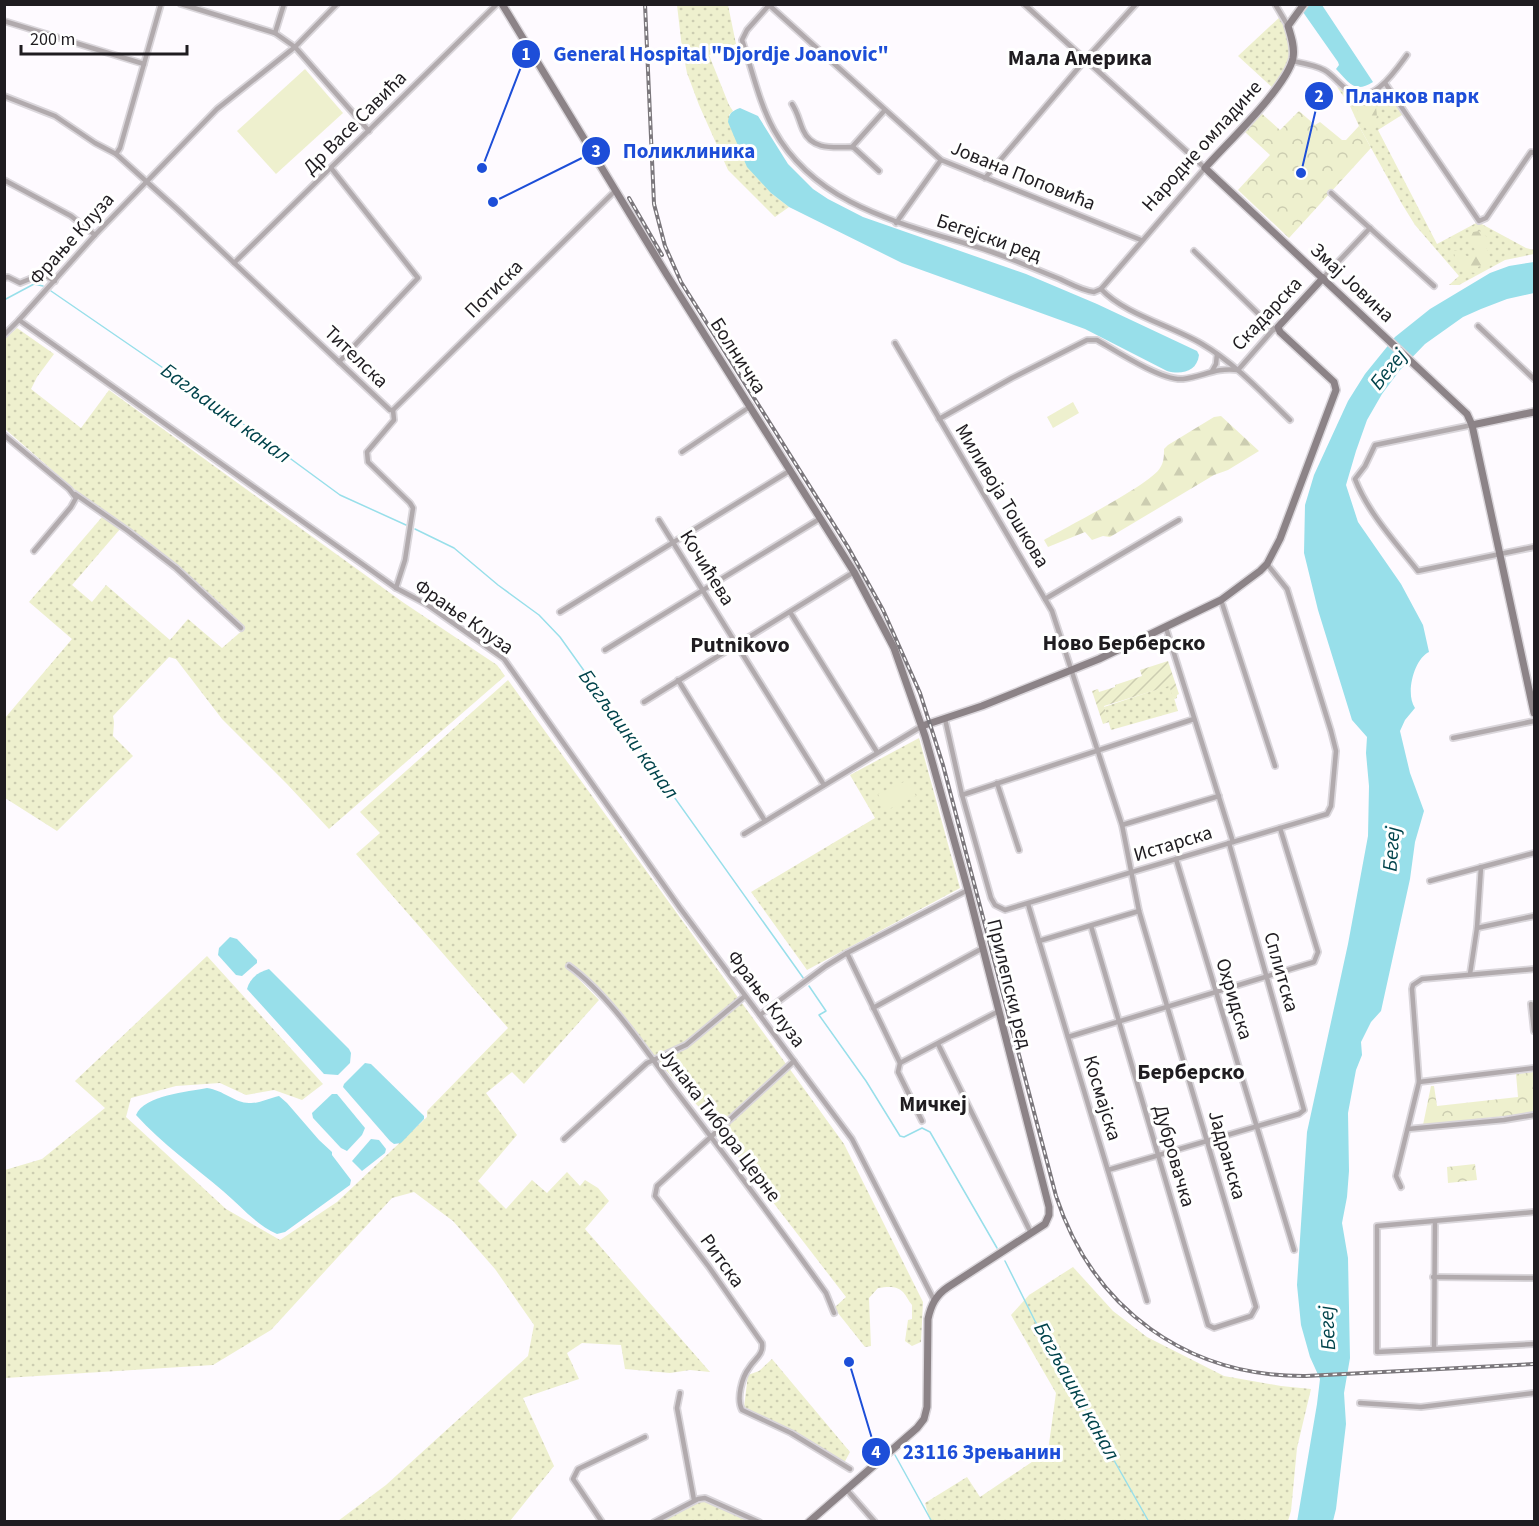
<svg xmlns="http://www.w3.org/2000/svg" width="1539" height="1526" viewBox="0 0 1539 1526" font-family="'Source Sans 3',sans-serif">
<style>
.grass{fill:url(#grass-dots)}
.forest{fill:url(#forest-firs)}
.park{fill:url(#park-crowns)}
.garden{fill:url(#garden-furrows)}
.pitch{fill:#eef0ce}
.water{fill:#98dfea}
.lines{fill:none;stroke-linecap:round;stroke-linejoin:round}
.stream{stroke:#98dfea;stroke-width:1.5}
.street-casing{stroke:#dad6db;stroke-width:8}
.secondary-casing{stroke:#dad6db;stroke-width:10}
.street{stroke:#b1aaad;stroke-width:4.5}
.secondary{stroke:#8c8387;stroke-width:7}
.rail-casing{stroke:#7b777c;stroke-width:4}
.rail{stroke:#fff;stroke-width:1.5;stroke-dasharray:4.5;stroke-linecap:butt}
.labels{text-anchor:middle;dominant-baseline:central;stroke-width:6;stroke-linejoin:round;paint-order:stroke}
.street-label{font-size:20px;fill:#1f1c20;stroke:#fff}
.water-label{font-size:21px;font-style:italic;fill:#00434b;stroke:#fff}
.neighbourhood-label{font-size:21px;font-weight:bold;fill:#1f1c20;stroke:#fff}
.quarter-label{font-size:22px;font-weight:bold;fill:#1f1c20;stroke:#fff}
.leader{fill:none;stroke:#1d4ed8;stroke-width:2}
.callout-dot{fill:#1d4ed8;stroke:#fff;stroke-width:2}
.mark-label{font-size:18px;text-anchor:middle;font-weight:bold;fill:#fff}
.callout-label{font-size:21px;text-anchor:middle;font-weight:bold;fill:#1d4ed8;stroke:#fff;stroke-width:6;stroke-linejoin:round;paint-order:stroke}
</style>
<defs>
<pattern id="grass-dots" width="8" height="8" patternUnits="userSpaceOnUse" patternTransform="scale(1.5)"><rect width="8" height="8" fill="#eef0ce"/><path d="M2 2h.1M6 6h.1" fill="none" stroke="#cccdb1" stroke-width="1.8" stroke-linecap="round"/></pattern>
<pattern id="forest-firs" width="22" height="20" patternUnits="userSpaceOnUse" patternTransform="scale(1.5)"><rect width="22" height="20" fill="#eef0ce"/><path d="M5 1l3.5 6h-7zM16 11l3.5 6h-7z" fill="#cccdb1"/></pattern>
<pattern id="park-crowns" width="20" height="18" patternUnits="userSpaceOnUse" patternTransform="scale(1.5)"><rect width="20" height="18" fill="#eef0ce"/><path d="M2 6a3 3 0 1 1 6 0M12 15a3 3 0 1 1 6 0" fill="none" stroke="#cccdb1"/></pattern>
<pattern id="garden-furrows" width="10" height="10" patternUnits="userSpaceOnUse" patternTransform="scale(1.5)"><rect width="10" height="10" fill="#eef0ce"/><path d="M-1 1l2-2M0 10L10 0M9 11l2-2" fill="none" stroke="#cccdb1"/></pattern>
</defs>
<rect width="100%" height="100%" fill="#fefaff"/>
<!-- grass -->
<g class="grass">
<path d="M677 5H728L736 44 709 55 729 105 733 111 729 115 771 193 789 207 775 217 728 170 699 105 687 73 682 48Z"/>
<path d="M1281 16 1288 26 1293 55 1275 90 1238 56Z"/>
<path d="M1385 83 1405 113 1378 130 1437 244 1478 222 1526 248 1534 250V254L1505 260 1459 285H1449L1459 276 1415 225 1402 204 1359 126 1350 106 1337 87C1361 97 1363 96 1385 83Z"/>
<path d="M17 328 54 354 37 377 31 389 81 428 109 390 404 603 497 665 505 676 329 829 287 784 222 719 176 659 169 657 113 716 114 722 113 736 133 756 57 831 5 798V718L72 639 29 602 102 517 121 528 72 585 92 602 106 585 170 640 188 619 222 648 244 629 173 563 131 530 104 515 5 429 4 340Z"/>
<path d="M508 680 844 1144 923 1302 921 1342 912 1346 905 1341 908 1320 912 1319V1305C908 1301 907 1296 903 1292 896 1285 887 1287 878 1288L869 1298 871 1346 865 1347 834 1308 846 1297 705 1114 570 962 565 965 599 1000 524 1084 512 1072 486 1093 517 1135 478 1181 506 1209 532 1180 547 1193 567 1172 580 1186 585 1180 598 1188 609 1201 585 1229 710 1372 690 1370 670 1373 625 1369 621 1345 582 1343 567 1353 579 1379 523 1398 554 1466 510 1521H338L386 1485 528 1356 534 1325 495 1269 453 1221 414 1192 392 1198 271 1330 213 1365 5 1378V1170L42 1159 105 1108 75 1081 207 956 323 1084 302 1100 274 1090 246 1095 220 1083 176 1086 131 1098 126 1117 226 1209 280 1240 337 1202 427 1117V1111L508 1028 356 854 380 833 360 812Z"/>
<path d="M1170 685 1178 711 1111 730 1104 707Z"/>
<path d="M919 738 960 888 807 970 751 892 875 818 850 775Z"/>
<path d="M1073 1267 1113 1311 1147 1337 1224 1376 1281 1386 1311 1389 1297 1448 1291 1511 1288 1521H930L925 1503 967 1477 980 1497 1048 1451 1056 1393 1011 1315 1029 1295Z"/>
<path d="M772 1359 850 1452 843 1465 777 1425 744 1407 748 1375 759 1371Z"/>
<path d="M702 1501H709L753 1522H661Z"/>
</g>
<!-- forest -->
<g class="forest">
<path d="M1359 106 1376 107 1377 116 1372 129 1368 131 1356 115Z"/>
<path d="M1479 231 1491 240 1486 247 1492 261 1478 267 1476 273 1466 272 1458 266 1453 250C1462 250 1467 261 1476 255V250C1469 243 1469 241 1473 232Z"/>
<path d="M1221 416 1259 451 1228 470 1214 475 1110 537 1103 536 1092 540 1085 532 1048 547 1044 540C1065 528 1151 484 1160 468 1164 462 1164 456 1164 449L1168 445 1214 417Z"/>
</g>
<!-- park -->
<g class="park">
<path d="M1299 111 1315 125 1320 122 1342 140H1346L1359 126 1371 148 1289 238 1238 190 1270 155 1245 132 1261 113 1280 130Z"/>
<path d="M1534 1072V1113L1423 1125 1431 1086H1434L1437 1106 1518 1097 1516 1074Z"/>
<path d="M1475 1164 1477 1180 1448 1183 1447 1167Z"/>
</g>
<!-- garden -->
<path class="garden" d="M1168 661 1179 694 1177 695V698L1174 699 1169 686 1104 706 1109 722 1103 724 1092 691 1098 689 1099 692 1115 687V685L1142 676 1140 670Z"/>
<!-- pitch -->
<g class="pitch">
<path d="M305 69 343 113 276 174 237 131Z"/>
<path d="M1073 402 1079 413 1053 428 1047 417Z"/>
<path d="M908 780 916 796 885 811 878 794Z"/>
</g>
<!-- water -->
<g class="water">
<path d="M1298 5H1322L1373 82C1354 94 1349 82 1336 69L1339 65 1338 62Z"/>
<path d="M740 108 758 116 788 164 813 189 828 199 863 217 1026 274 1097 304 1197 351 1199 355C1197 372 1181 375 1167 371L1085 329 902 263 789 207 771 193 747 167 728 122C729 113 732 111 740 108Z"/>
<path d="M1534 262V293L1507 299 1481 309 1463 317 1425 344 1400 370 1382 394 1367 420 1356 451 1346 485 1358 522 1401 584 1423 625 1429 652C1414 659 1405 694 1415 708L1405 720 1400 731 1410 773 1424 811 1415 842 1410 879 1381 1011 1371 1022 1361 1042 1362 1055 1356 1070 1348 1113 1349 1171 1347 1197 1342 1223 1348 1258 1350 1358 1344 1393 1346 1424 1336 1509 1333 1521 1297 1522 1317 1404 1320 1379 1310 1357 1301 1325 1297 1285 1307 1132 1348 944 1368 836 1369 786 1366 753 1367 737 1352 720 1318 610 1304 553 1305 505 1314 475 1348 401 1365 374 1395 337 1430 309 1490 273 1509 266Z"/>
<path d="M230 937 237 939 257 960V963L242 976 236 975 218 955 219 948Z"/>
<path d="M269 969 349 1049 351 1053 350 1063 338 1075 324 1074 247 989C250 978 258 972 269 969Z"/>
<path d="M365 1063 371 1064 424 1116V1119L401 1143 394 1144 390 1141 343 1087 344 1084Z"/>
<path d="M207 1088C223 1090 235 1103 249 1103 258 1104 269 1098 279 1096L287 1103 319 1140 332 1152V1155L351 1180 350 1185 285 1232 277 1234C256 1225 241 1206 223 1191 194 1166 162 1144 136 1115 144 1095 188 1092 207 1088Z"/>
<path d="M332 1094H337L365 1128 362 1135 347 1151 341 1148 313 1118 312 1113Z"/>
<path d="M371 1139 379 1140 386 1149 385 1153 362 1171 352 1161Z"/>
</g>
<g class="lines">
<!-- stream -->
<g class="stream">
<path d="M51 291 220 407 340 495 406 525"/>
<path d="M4 300 34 284 43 286"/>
<path d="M415 529 454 548 498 585 539 615 560 637 804 979"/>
<path d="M809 986 826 1011 819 1015 866 1081 900 1136 904 1137 922 1128 930 1132 997 1248"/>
<path d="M1005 1261 1035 1321 1149 1522"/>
<path d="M895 1455 932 1522"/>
</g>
<!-- street casing -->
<g class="street-casing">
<g id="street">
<path d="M181 4 275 33 295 47 369 131"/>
<path d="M337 4 295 47 217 109 95 235 19 320 396 588 426 604 504 659 680 908 852 1139 934 1300"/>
<path d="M770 4 747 30 742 40C752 69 759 103 774 130 819 211 913 225 992 252 1015 260 1037 270 1060 279 1071 284 1083 291 1094 292L1101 289 1205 168 1024 4"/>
<path d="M1275 4 1288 26"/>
<path d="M769 5 941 160 1141 240"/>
<path d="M4 21 144 64"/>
<path d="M275 33 284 4"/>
<path d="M1292 61C1302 63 1315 65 1324 70 1333 75 1340 85 1349 91 1371 108 1396 70 1407 55"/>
<path d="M1385 83 1479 221 1486 218 1531 152 1534 153"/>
<path d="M4 96 55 116 95 143 116 154 177 209 390 410H393L394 420 367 452 368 462 410 503 413 508 405 560 396 588"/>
<path d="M792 104C798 113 799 121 803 130 812 151 835 147 853 147L879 171"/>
<path d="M852 147 885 110"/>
<path d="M116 154 120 148 161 4"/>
<path d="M331 168 418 278 339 362"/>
<path d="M985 178 1086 59 1136 4"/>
<path d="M4 180 71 216 95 235"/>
<path d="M1331 193 1434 286"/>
<path d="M896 223 941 160"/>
<path d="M1194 251 1274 329"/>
<path d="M234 263 497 4"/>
<path d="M4 278 8 277 20 283 42 274 55 281"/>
<path d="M1323 278 1370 228"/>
<path d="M1101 289C1124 314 1172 326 1202 344 1236 364 1262 393 1290 420"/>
<path d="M1478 326 1534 379"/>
<path d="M4 335 19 320"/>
<path d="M895 343 1052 611 1122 825 1139 911 1256 1307 1251 1316 1214 1328 1208 1325 1091 926"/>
<path d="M1212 371 1216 364 1217 354"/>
<path d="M393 410 616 190"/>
<path d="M939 419 1012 378 1087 340H1097C1116 351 1162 381 1183 379 1203 377 1215 367 1238 370L1272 331 1278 328"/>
<path d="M1472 425 1375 445 1365 466 1355 479C1368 513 1396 543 1418 571L1534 547"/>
<path d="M4 435 69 489 76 498 71 507 34 551"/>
<path d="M682 452 751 406"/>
<path d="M75 494 128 531 176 568 241 628"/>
<path d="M659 520 824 785"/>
<path d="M1045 599 1179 520"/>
<path d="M1221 600 1275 766"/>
<path d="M560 612 791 470"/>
<path d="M790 612 877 752"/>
<path d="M1166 628 1233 842"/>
<path d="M605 650 821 518"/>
<path d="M678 680 765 821"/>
<path d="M644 702 854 572"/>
<path d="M945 719 962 795 991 898 995 905 1005 910 1327 814 1331 806 1336 751 1331 731 1287 589 1267 564"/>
<path d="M1453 738 1534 721"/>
<path d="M997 783 1019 850"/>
<path d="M962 795 1194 719"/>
<path d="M1122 825 1219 796"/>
<path d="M744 834 922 726"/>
<path d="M1176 859 1294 1250"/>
<path d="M1430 881 1534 853"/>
<path d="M1028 904 1147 1301"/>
<path d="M1477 928 1534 916"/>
<path d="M1039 941 1139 911"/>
<path d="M847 953 900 1063 898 1072 922 1121"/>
<path d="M569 966C608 994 644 1048 673 1087 725 1155 776 1223 826 1293L834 1313"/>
<path d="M1534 969 1422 979 1413 985 1412 989 1419 1082 1534 1068"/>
<path d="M1470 974 1477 928 1481 867"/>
<path d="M1531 1004 1534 1031"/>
<path d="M873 1008 983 948"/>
<path d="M760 1015 826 966 847 953 968 890"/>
<path d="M1068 1037 1314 962 1318 952 1280 828"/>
<path d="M938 1044 1031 1233"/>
<path d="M794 1061 657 1186 655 1196 709 1267 762 1343C764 1355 754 1359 749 1368 742 1377 736 1399 742 1410L791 1433 850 1469"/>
<path d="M900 1063 999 1011"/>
<path d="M1408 1129 1504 1120 1534 1115"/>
<path d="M564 1139 647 1063 686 1045 745 996"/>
<path d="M1108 1170 1299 1114 1304 1110 1229 843"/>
<path d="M1401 1187 1396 1176 1419 1082"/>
<path d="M1534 1212 1377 1226V1352L1534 1344"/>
<path d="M1433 1277 1534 1278"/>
<path d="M1434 1349 1435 1221"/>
<path d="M680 1393 677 1408 694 1500"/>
<path d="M1360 1403 1421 1407 1534 1393"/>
<path d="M846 1489 875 1522"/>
<path d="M602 1522 573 1479 578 1469 645 1437"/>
<path d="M654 1522 698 1499 705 1498 759 1522"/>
</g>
</g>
<!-- secondary casing -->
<g class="secondary-casing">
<g id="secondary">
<path d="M502 4 667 275 854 572 894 648 925 736 968 890 1049 1207V1215L1045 1224 948 1287C936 1295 931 1305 928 1319L927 1407 924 1419 917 1428 809 1522"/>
<path d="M1304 4 1288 26C1291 36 1295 47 1293 58 1287 87 1226 144 1205 168L1467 414 1472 425 1534 713"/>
<path d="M1472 425 1534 412"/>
<path d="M922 726 982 706 1099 659 1221 600 1260 571 1267 564 1280 539 1336 390 1334 382 1280 332 1278 327 1323 278"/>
</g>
</g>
<!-- street -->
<use href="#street" class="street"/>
<!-- secondary -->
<use href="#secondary" class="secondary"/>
<!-- rail casing -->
<g class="rail-casing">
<g id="rail">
<path d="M645 4 654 204 665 246 681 282 848 547 883 610 920 693 943 765 1056 1196C1093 1309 1187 1377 1306 1376L1534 1364"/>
<path d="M629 198 662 255"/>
</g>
</g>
<!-- rail -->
<use href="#rail" class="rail"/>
</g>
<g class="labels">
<!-- street labels -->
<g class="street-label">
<text transform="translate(355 123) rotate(-45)">Др Васе Савића</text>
<text transform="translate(1202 146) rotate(-48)">Народне омладине</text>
<text transform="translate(1023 176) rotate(22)">Јована Поповића</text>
<text transform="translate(989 238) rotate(19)">Бегејски ред</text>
<text transform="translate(72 239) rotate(-48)">Фрање Клуза</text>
<text transform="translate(1352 283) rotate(43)">Змај Јовина</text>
<text transform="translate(494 289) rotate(-45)">Потиска</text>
<text transform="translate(1267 314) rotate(-47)">Скадарска</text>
<text transform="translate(738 356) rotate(57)">Болничка</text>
<text transform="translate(356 357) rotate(44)">Тителска</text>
<text transform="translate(1002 496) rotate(59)">Миливоја Тошкова</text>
<text transform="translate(707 568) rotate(58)">Кочићева</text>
<text transform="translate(464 617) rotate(35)">Фрање Клуза</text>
<text transform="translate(1173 844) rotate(-17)">Истарска</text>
<text transform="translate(1281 972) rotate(74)">Сплитска</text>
<text transform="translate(1009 984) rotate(76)">Прилепски ред</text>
<text transform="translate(766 999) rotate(53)">Фрање Клуза</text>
<text transform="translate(1234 999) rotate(73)">Охридска</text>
<text transform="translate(1102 1098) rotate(73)">Космајска</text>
<text transform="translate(720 1125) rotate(53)">Јунака Тибора Церне</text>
<text transform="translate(1227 1155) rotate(74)">Јадранска</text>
<text transform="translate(1174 1156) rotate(74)">Дубровачка</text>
<text transform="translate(722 1261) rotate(54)">Ритска</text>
</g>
<!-- water labels -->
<g class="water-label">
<text transform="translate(1388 369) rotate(-51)">Бегеј</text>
<text transform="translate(226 413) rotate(36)">Багљашки канал</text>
<text transform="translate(629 734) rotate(54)">Багљашки канал</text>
<text transform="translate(1391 849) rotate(-86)">Бегеј</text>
<text transform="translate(1327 1328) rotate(-93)">Бегеј</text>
<text transform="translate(1077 1391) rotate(61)">Багљашки канал</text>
</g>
<!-- neighbourhood labels -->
<g class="neighbourhood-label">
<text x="933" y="1104">Мичкеј</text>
</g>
<!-- quarter labels -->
<g class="quarter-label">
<text x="1080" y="58">Мала Америка</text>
<text x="1124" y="643">Ново Берберско</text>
<text x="740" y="645">Putnikovo</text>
<text x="1191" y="1072">Берберско</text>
</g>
</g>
<!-- callouts -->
<path class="leader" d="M482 168L526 54M1301 173L1319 96M493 202L596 151M849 1362L876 1452"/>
<g class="callout-dot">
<circle cx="482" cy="168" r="6"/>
<circle cx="1301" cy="173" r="6"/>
<circle cx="493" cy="202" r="6"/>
<circle cx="849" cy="1362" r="6"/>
<circle cx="526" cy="54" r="15"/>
<circle cx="1319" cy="96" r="15"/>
<circle cx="596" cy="151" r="15"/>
<circle cx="876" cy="1452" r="15"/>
</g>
<g class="mark-label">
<text x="526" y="60">1</text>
<text x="1319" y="102">2</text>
<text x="596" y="157">3</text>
<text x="876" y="1458">4</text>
</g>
<g class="callout-label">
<text x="721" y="61">General Hospital "Djordje Joanovic"</text>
<text x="1412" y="103">Планков парк</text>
<text x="689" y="158">Поликлиника</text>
<text x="982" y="1459">23116 Зрењанин</text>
</g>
<!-- border -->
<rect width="1539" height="1526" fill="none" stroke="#1f1c20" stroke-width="12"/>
<!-- scale -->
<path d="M21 45v9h166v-9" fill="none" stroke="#1f1c20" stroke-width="3"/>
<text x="30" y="45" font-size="18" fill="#1f1c20" stroke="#ffffff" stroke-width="4.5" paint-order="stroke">200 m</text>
</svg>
